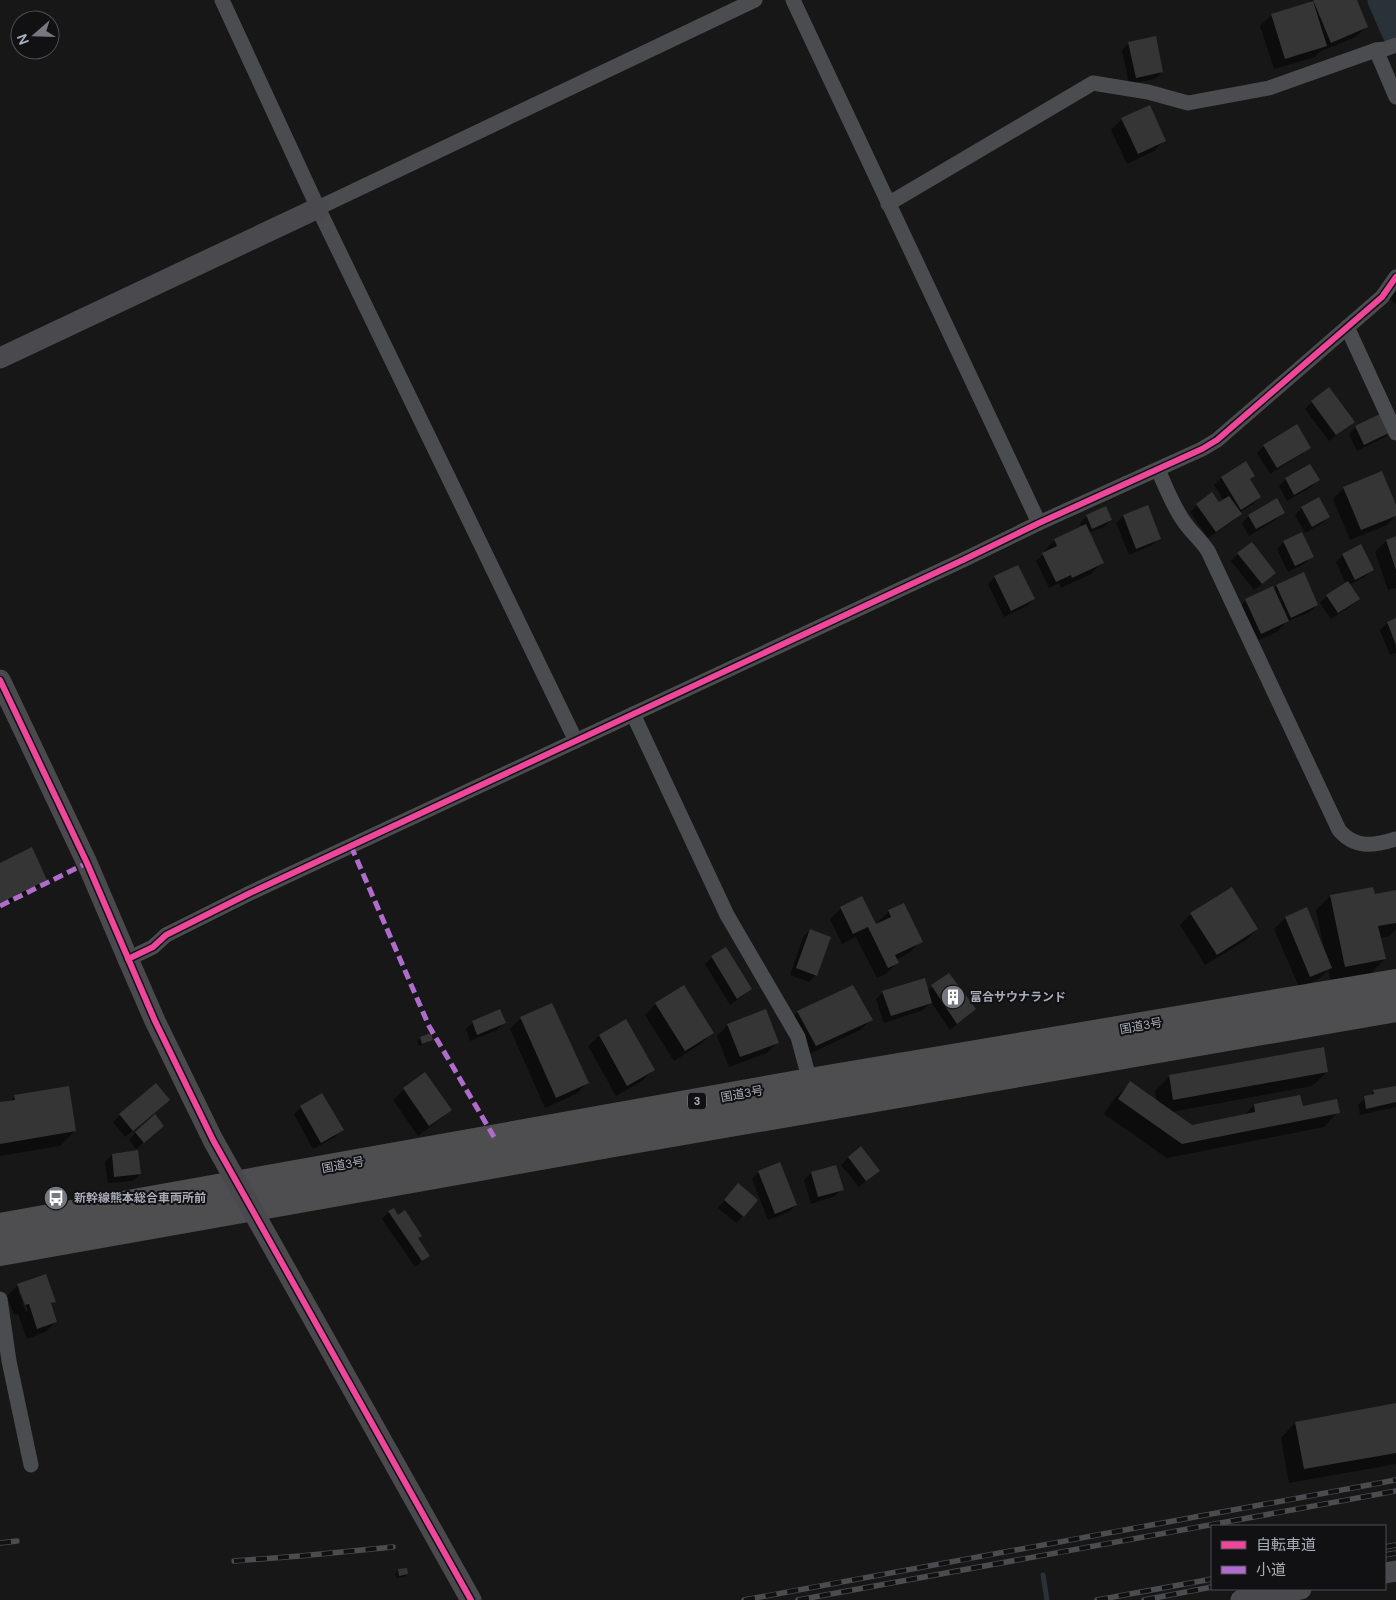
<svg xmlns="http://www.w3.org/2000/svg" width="1396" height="1600" viewBox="0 0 1396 1600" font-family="'DM Sans','Noto Sans JP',sans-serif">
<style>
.shadow{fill:#0007;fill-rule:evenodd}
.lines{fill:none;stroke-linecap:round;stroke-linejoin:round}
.stream{stroke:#2a3239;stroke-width:5}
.river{stroke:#2a3239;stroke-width:29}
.building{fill:#353536}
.street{stroke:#4b4c50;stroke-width:15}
.secondary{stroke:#4a4a4e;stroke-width:21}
.highway{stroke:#4e4e51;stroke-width:28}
.rail-casing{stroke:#4b4c4f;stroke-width:5.5}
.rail{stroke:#111113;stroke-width:4;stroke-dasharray:11;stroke-linecap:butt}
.secondary-bridge{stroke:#4a4a4e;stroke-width:21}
.quiet{stroke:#b06ccc;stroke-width:5;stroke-dasharray:10 5;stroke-linecap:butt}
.cycleway-casing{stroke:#111113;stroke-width:9}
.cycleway{stroke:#ed469a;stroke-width:6}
.labels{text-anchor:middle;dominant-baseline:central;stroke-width:4;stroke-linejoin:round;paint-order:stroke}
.shield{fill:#111113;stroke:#7b7e86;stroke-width:1}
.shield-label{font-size:11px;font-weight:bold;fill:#a8adb8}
.poi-label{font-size:12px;font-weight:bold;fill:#a8adb8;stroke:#111113;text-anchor:start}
.street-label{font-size:12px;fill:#a8adb8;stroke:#111113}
</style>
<rect width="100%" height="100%" fill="#171717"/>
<!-- shadow -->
<g class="shadow">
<path d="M1311 0H1356L1367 26 1356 37 1319 52 1315 57 1274 69 1260 26 1271 15 1307 4Z"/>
<path d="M1129 43 1162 72 1155 79 1129 84 1122 50Z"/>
<path d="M1122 119 1165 140 1154 151 1127 164 1111 130Z"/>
<path d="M1396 285V304L1387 297Z"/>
<path d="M1312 402 1353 422 1329 441 1305 409Z"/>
<path d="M1356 427 1392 430 1385 437 1357 451 1349 434Z"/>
<path d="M1264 446 1309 447 1302 454 1270 474 1257 453Z"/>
<path d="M1246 463 1254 476 1249 481 1260 497 1253 504 1239 513 1240 514 1233 521 1208 538 1190 512 1197 505 1219 504 1224 501 1214 485 1221 478Z"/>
<path d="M1310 465 1318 480 1311 487 1287 501 1279 486 1286 479Z"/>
<path d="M1344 488 1396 509V516L1387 525 1350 540 1333 499Z"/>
<path d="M1302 508 1328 517 1321 524 1305 533 1295 515Z"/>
<path d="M1284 512 1277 519 1249 536 1242 523 1249 516Z"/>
<path d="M1087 516 1111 520 1104 527 1088 533 1102 563 1091 574 1061 588 1059 583 1049 588 1036 561 1045 553 1044 551 1055 540 1082 528 1080 523Z"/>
<path d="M1124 516 1159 538 1152 545 1129 555 1116 523Z"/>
<path d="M1396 538V588L1388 590 1375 552 1386 541Z"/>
<path d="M1284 542 1313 556 1306 563 1288 572 1277 549Z"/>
<path d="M1238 554 1267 580 1254 590 1231 561Z"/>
<path d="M1343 555 1372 570 1365 577 1349 585 1358 599 1351 606 1331 619 1320 603 1327 596 1346 584 1336 562Z"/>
<path d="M1303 574 1317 605 1310 612 1286 622 1277 632 1250 644 1235 611 1246 600 1273 590 1276 586Z"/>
<path d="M995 577 1034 599 1027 606 1004 617 988 584Z"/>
<path d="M1396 620V653L1390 655 1380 630 1387 623Z"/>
<path d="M0 864 46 880 35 890 0 908Z"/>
<path d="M1396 891V929L1389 936 1380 938 1385 959 1370 974 1331 981 1328 970 1319 979 1299 987 1274 929 1285 918 1306 909 1324 949 1316 910 1330 896 1374 895Z"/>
<path d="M841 908 876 926 879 925 878 922 889 911 921 941 910 952 896 960 897 963 886 974 877 978 856 937 842 944 830 919Z"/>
<path d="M1191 914 1257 929 1246 940 1205 965 1180 925Z"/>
<path d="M810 930 816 975 809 982 790 975 803 937Z"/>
<path d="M712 957 750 989 743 996 730 1005 705 964Z"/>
<path d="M948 975 967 1016 950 1030 931 1002 923 1010 884 1023 876 999 883 992 927 991Z"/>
<path d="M656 1004 713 1032 702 1043 674 1061 645 1015Z"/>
<path d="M798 1012 871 1020 860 1030 805 1056 787 1023Z"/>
<path d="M521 1018 587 1083 576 1094 545 1108 510 1029Z"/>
<path d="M473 1022 504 1023 497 1030 470 1041 466 1029Z"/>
<path d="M728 1025 778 1042 767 1053 729 1067 717 1036Z"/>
<path d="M599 1036 653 1070 642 1081 616 1096 588 1046Z"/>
<path d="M421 1038 431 1039 428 1042 419 1046 417 1042Z"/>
<path d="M1327 1072 1312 1086 1171 1112 1192 1126 1243 1116 1254 1105 1302 1108 1338 1112 1324 1127 1167 1158 1104 1114 1115 1098 1130 1083 1157 1102 1155 1091 1170 1076Z"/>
<path d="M425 1074 450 1109 439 1120 418 1136 393 1100 404 1089Z"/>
<path d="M1396 1087V1107L1360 1115 1358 1105 1365 1098 1368 1097 1374 1091Z"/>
<path d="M15 1097 75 1131 60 1146 0 1156V1103L10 1102Z"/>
<path d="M161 1107 125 1137 113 1122 120 1115Z"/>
<path d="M301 1107 342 1130 335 1137 313 1149 294 1114Z"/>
<path d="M156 1132 136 1149 129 1140 135 1133Z"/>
<path d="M112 1155 140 1174 133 1181 108 1183 105 1162Z"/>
<path d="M848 1158 878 1171 859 1187 841 1165Z"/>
<path d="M836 1166 842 1189 835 1196 811 1204 804 1180 811 1173Z"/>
<path d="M759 1172 796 1205 789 1212 768 1220 752 1179Z"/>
<path d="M731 1192 743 1216 736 1223 718 1208Z"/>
<path d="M389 1212 417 1238 429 1256 415 1267 382 1219Z"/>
<path d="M18 1285 54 1301 50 1305 56 1322 45 1332 27 1339 18 1314 14 1315 7 1296ZM18 1290H21L28 1311 26 1312Z"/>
<path d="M1396 1404V1464L1289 1483 1281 1438 1295 1423Z"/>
<path d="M399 1570 407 1574 404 1577 396 1578 395 1574Z"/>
</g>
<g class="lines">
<!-- stream -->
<path class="stream" d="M1043 1575 1047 1600"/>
<!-- river -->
<path class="river" d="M1382 0 1396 32"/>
</g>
<!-- building -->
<g class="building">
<path d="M1313 0H1357L1368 27 1331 43Z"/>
<path d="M1313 1 1327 46 1285 59 1271 14Z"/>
<path d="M1156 36 1163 72 1136 78 1128 42Z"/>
<path d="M1150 105 1166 141 1138 154 1121 118Z"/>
<path d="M1329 387 1355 422 1336 435 1311 401Z"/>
<path d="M1384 412 1393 431 1364 445 1355 426Z"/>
<path d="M1297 424 1311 448 1277 468 1263 445Z"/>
<path d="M1246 461 1255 476 1250 479 1261 497 1241 510 1221 477Z"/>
<path d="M1310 464 1320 480 1294 495 1285 478Z"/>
<path d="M1382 471 1396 505V516L1361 530 1343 487Z"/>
<path d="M1212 492 1219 502 1229 496 1242 514 1216 532 1196 504Z"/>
<path d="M1319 497 1330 517 1312 527 1301 507Z"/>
<path d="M1277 498 1285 513 1256 529 1248 515Z"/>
<path d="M1148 505 1161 539 1136 549 1123 515Z"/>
<path d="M1106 506 1112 520 1092 529 1086 515Z"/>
<path d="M1086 524 1104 563 1072 578 1071 575 1056 582 1042 553 1057 546 1054 539Z"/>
<path d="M1302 532 1314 557 1295 566 1283 541Z"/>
<path d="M1396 536V570L1386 540Z"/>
<path d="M1252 542 1276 573 1262 584 1237 553Z"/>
<path d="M1361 544 1374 570 1355 580 1342 554Z"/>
<path d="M1018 565 1035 599 1011 611 994 576Z"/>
<path d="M1304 572 1318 605 1291 618 1276 585Z"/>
<path d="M1348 581 1360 599 1338 613 1326 595Z"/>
<path d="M1273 586 1289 621 1261 634 1245 599Z"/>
<path d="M1396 618V645L1387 622Z"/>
<path d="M32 847 47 880 0 903V863Z"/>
<path d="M1232 887 1258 929 1217 955 1190 913Z"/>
<path d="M1373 887 1375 894 1396 890V923L1378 926 1386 959 1345 967 1330 895Z"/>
<path d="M862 896 876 924 891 917 888 910 904 903 923 942 895 955 899 963 888 968 868 927 853 934 840 907Z"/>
<path d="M1307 907 1332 968 1310 977 1285 917Z"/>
<path d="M810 929 831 937 817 976 796 968Z"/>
<path d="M726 947 752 989 737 999 711 956Z"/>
<path d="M949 973 976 1009 957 1024 931 985Z"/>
<path d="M925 978 932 1003 891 1016 882 991Z"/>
<path d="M684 985 714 1033 685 1051 655 1003Z"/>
<path d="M853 985 873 1020 816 1046 797 1011Z"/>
<path d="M552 1003 589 1083 556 1098 520 1017Z"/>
<path d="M500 1009 506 1023 477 1035 472 1021Z"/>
<path d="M766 1009 779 1043 740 1057 727 1024Z"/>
<path d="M626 1019 655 1070 627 1086 599 1035Z"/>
<path d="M431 1033 433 1040 422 1044 420 1037Z"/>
<path d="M1324 1047 1328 1072 1173 1100 1169 1075Z"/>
<path d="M425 1072 452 1110 429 1126 403 1088Z"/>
<path d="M1130 1081 1192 1125 1255 1112 1254 1104 1300 1095 1303 1106 1337 1099 1340 1113 1182 1144 1118 1099Z"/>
<path d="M156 1083 170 1100 133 1131 119 1114Z"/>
<path d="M69 1086 76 1131 0 1144V1102L15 1100 14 1095Z"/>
<path d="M1396 1086V1102L1366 1109 1364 1096 1374 1094 1373 1090Z"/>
<path d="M322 1093 344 1130 321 1143 300 1106Z"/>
<path d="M155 1114 164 1126 144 1143 135 1132Z"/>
<path d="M861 1146 880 1171 866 1181 848 1157Z"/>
<path d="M138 1150 141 1174 114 1177 112 1154Z"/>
<path d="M780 1162 797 1205 775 1214 758 1171Z"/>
<path d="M836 1165 844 1190 818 1197 811 1172Z"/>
<path d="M738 1183 758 1200 744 1217 724 1200Z"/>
<path d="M394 1208 398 1215 405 1210 422 1236 418 1238 430 1256 422 1261 388 1211Z"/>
<path d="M46 1274 56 1302 51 1303 57 1322 37 1329 29 1304 25 1305 17 1284Z"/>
<path d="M1396 1403V1453L1304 1469 1295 1422Z"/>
<path d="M407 1568 408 1574 399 1576 398 1569Z"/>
</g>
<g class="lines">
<!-- street -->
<g class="street">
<path d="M222 0 318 208 576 741"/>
<path d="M793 0 1039 523"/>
<path d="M1376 50 1396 97"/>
<path d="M888 204 1093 83 1148 92 1188 103 1269 88 1376 50 1385 49 1396 45"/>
<path d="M318 208 755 0"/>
<path d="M1347 327 1396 433"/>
<path d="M1158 470C1166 487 1173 507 1185 523 1192 533 1201 540 1208 551L1339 830C1355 849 1374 846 1396 839"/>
<path d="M633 714 727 915 798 1037 812 1089"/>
<path d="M128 959 153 947 166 935 250 893 963 560 1039 523 1202 449 1217 440 1382 297 1396 277"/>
<path d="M0 1299 9 1361 31 1465"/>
</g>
<!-- secondary -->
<g class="secondary">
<path d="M0 358 318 208"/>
<path d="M0 680 87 863 128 959"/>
<path d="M1385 1573 1396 1571"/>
<path d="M1241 1600 1301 1589"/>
</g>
<!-- highway -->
<g class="highway">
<path d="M0 1227 810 1082 1396 983"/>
<path d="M0 1252 614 1143 1396 1008"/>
</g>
<!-- rail casing -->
<g class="rail-casing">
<g id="rail">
<path d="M0 1543 17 1541"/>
<path d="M1385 1547 1396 1545"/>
<path d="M1385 1555 1396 1553"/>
<path d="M234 1561 300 1556 393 1547"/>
<path d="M744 1600 1396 1480"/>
<path d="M798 1600 1396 1491"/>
<path d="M1097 1600 1212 1579"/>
<path d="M1144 1600 1212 1587"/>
</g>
</g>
<!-- rail -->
<use href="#rail" class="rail"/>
<!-- secondary-bridge -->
<path class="secondary-bridge" d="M128 959 155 1021 213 1140 471 1600"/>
<!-- quiet -->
<g class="quiet">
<path d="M351 846 429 1026 494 1137"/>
<path d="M0 906 87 863"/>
</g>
<!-- cycleway casing -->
<g class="cycleway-casing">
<g id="cycleway">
<path d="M0 680 87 863 155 1021 213 1140 471 1600"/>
<path d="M128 959 153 947 166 935 250 893 963 560 1039 523 1202 449 1217 440 1382 297 1396 277"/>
</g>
</g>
<!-- cycleway -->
<use href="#cycleway" class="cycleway"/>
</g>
<!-- icons -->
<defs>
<g id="building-disc" transform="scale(1.25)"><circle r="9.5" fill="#757880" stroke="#111113"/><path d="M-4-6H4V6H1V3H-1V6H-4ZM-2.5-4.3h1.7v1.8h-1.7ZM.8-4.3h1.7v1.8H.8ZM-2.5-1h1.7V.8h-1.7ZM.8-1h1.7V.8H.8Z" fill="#fff"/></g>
<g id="bus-disc" transform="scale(1.25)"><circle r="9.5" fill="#757880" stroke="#111113"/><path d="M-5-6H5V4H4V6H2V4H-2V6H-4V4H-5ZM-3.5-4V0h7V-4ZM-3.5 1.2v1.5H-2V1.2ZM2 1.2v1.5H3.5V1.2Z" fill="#fff"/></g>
</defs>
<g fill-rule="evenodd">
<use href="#building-disc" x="953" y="997"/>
<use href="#bus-disc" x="56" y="1198"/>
</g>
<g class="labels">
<!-- shield labels -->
<rect class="shield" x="688" y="1092.5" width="18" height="17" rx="4"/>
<g class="shield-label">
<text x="697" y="1101">3</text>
</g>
<!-- poi labels -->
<g class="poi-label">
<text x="970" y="997">富合サウナランド</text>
<text x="74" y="1198">新幹線熊本総合車両所前</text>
</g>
<!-- street labels -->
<g class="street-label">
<text transform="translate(1141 1026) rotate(-10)">国道3号</text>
<text transform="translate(742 1094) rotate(-10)">国道3号</text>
<text transform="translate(343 1165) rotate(-10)">国道3号</text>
</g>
</g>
<!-- legend -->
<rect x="1211" y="1525" width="175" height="65" fill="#111113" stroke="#4d4f55"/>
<rect x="1221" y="1541" width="25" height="8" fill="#ed469a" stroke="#4d4f55"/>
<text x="1256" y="1550" font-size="15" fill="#a8adb8">自転車道</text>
<rect x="1221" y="1566" width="25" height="8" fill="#b06ccc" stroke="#4d4f55"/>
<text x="1256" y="1575" font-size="15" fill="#a8adb8">小道</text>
<!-- north arrow -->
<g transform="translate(35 35) rotate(250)"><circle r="24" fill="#111113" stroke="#4d4f55"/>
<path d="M0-4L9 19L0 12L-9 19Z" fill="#757880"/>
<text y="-8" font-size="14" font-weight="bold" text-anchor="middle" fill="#a8adb8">N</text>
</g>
</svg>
